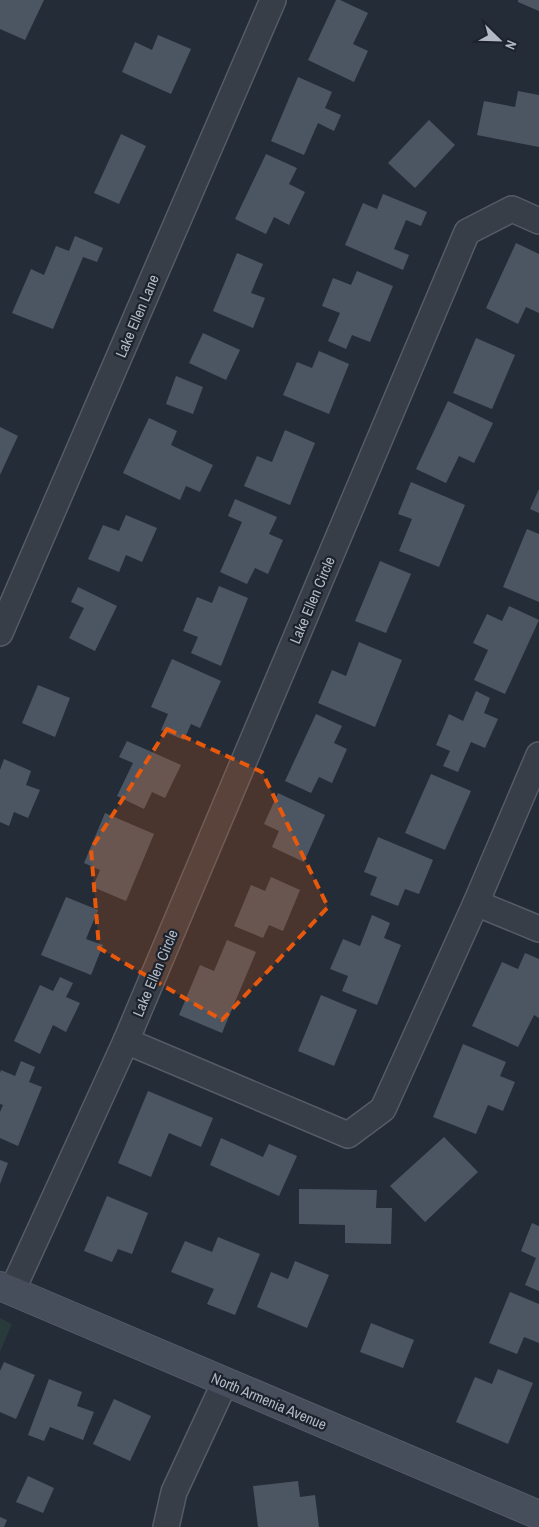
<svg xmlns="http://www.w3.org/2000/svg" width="539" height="1527" viewBox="0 0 539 1527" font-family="'Archivo Narrow',sans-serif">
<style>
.green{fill:#293a3b}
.building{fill:#4c5663}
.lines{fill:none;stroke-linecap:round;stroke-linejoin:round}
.street-casing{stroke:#555c66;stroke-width:28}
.secondary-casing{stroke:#555c66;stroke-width:30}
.street{stroke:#373e48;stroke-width:25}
.secondary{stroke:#464d5b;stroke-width:28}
.marked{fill:#e8590c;fill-opacity:0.2;stroke:#e8590c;stroke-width:4;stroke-dasharray:10 6;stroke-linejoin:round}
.labels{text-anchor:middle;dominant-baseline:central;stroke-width:4.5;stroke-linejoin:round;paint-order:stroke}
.street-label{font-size:15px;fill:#b2b9c4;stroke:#1d232d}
</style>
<rect width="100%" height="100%" fill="#242c38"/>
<!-- green -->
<path class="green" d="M0 1318 12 1324 0 1352Z"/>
<!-- building -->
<g class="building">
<path d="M0 0H44L25 40 0 29Z"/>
<path d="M336 0H340L368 13 353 44 368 51 354 82 308 60Z"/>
<path d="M518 0H539V11L518 2Z"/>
<path d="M158 35 191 49 171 94 122 72 135 42 152 50Z"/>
<path d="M298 77 332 92 325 108 341 115 334 131 318 123 304 155 271 141Z"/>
<path d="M518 91 539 95V147L477 135 484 101 515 107Z"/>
<path d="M429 120 455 145 415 188 388 163Z"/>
<path d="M121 134 146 146 119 204 94 193Z"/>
<path d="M266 154 297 168 289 184 305 192 289 225 274 217 266 234 235 219Z"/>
<path d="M383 194 427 212 421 226 406 220 394 249 409 255 403 270 345 245 363 203 377 209Z"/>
<path d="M75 236 103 248 97 262 83 257 53 329 12 313 31 269 44 275 56 246 69 251Z"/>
<path d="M516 243 539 254V313L526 307 518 324 486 308Z"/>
<path d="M237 253 263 264 251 293 265 298 253 328 213 311Z"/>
<path d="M357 271 393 286 370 342 352 335 346 349 328 341 340 313 322 306 333 278 351 285Z"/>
<path d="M203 333 240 350 226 380 189 363Z"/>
<path d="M476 338 515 355 492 409 453 393Z"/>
<path d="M319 351 349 364 329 414 283 395 297 362 312 368Z"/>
<path d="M176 376 203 387 193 414 166 404Z"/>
<path d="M448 401 493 423 474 463 459 456 446 483 416 469Z"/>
<path d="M149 418 177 431 171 445 213 465 200 492 186 486 180 500 123 473Z"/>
<path d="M0 427 18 436 0 475Z"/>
<path d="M285 430 315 443 290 505 244 486 257 456 272 462Z"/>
<path d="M411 482 465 505 439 567 399 551 412 519 398 514Z"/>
<path d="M539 489V513L530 509Z"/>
<path d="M235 499 277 517 269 534 283 540 268 574 255 568 247 584 220 572 242 522 228 516Z"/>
<path d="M126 515 157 528 142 562 126 555 119 572 88 559 103 525 119 531Z"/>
<path d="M527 529 539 534V602L503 587Z"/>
<path d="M380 561 411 574 386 633 355 621Z"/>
<path d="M219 586 248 598 221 666 191 653 198 637 183 631 197 597 212 603Z"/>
<path d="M78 587 117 606 95 651 69 638 84 608 71 602Z"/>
<path d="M509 606 539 620 505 694 474 680 488 650 473 643 487 614 502 621Z"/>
<path d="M359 642 402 660 375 727 318 703 332 670 346 676Z"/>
<path d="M172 659 221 681 200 728 191 724 184 740 161 730 168 714 151 707Z"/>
<path d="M38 685 70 698 55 737 22 723Z"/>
<path d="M476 691 490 698 484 713 498 719 485 748 471 742 458 772 443 766 450 751 436 745 449 714 463 721Z"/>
<path d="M316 714 342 726 334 743 347 749 332 783 319 777 311 793 285 781Z"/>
<path d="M127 741 181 765 165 798 152 792 144 809 117 796 133 763 119 757Z"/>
<path d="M4 759 31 771 26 785 40 790 28 818 14 812 9 826 0 822V770Z"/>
<path d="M431 774 471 791 445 850 405 833Z"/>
<path d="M278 793 325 815 304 862 272 847 279 831 264 824Z"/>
<path d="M105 813 154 834 126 901 93 887 100 870 84 863Z"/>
<path d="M378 837 433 860 419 894 405 889 398 906 370 895 377 877 364 872Z"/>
<path d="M271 877 300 890 283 931 269 925 263 938 234 926 251 885 265 891Z"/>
<path d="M66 897 98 910 86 939 103 945 91 975 41 955Z"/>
<path d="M372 915 390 923 384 938 401 945 377 1005 342 991 348 976 330 969 343 939 360 946Z"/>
<path d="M227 940 256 952 222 1033 179 1015 200 965 214 971Z"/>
<path d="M525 953 539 959V1018L534 1015 518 1047 472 1026 502 962 518 969Z"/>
<path d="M60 977 73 983 66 997 80 1003 66 1032 53 1025 40 1054 14 1041 40 985 53 991Z"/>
<path d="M321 995 357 1010 334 1066 298 1051Z"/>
<path d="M463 1044 506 1062 500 1076 515 1082 503 1111 488 1105 476 1134 433 1117Z"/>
<path d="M21 1061 35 1067 29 1082 42 1087 18 1146 0 1138V1112L3 1105 0 1104V1073L1 1070 15 1076Z"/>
<path d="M148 1091 213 1118 201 1147 169 1133 151 1177 118 1163Z"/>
<path d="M444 1137 478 1172 425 1222 390 1186Z"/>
<path d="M221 1138 263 1157 269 1144 297 1156 279 1196 210 1165Z"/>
<path d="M0 1160 8 1163 0 1184Z"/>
<path d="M299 1189 377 1190 376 1208H392L391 1244 345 1243V1225L299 1224Z"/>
<path d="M107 1196 148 1213 132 1254 118 1249 112 1262 84 1251Z"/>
<path d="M532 1223 539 1226V1291L525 1285 536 1258 521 1251Z"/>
<path d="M218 1237 260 1254 235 1315 207 1304 214 1289 171 1272 185 1241 212 1252Z"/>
<path d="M295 1261 329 1275 307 1328 257 1307 271 1272 288 1279Z"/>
<path d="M510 1292 539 1304V1343L524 1337 517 1354 489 1343Z"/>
<path d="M371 1323 414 1340 403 1368 360 1352Z"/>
<path d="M4 1362 35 1375 16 1419 0 1412V1371Z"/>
<path d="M498 1369 533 1383 508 1444 456 1422 475 1377 492 1384Z"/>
<path d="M49 1379 82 1392 77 1406 94 1412 83 1440 50 1427 44 1441 28 1435Z"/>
<path d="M114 1399 151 1416 130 1461 93 1444Z"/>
<path d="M28 1476 54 1488 43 1513 16 1502Z"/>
<path d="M298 1481 300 1497 315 1495 319 1527H258L253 1486Z"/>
<path d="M0 1517 7 1520 4 1527H0Z"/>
</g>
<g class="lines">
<!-- street casing -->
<g class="street-casing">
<g id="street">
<path d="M0 633 273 0"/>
<path d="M476 903 539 929"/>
<path d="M126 1041 348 1135 383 1109 476 903 539 755"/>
<path d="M12 1291 126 1041 467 232 512 209 539 221"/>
<path d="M166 1527 174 1492 225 1382"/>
</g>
</g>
<!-- secondary casing -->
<g class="secondary-casing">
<path id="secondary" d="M0 1286 539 1515"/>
</g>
<!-- street -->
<use href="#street" class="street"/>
<!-- secondary -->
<use href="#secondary" class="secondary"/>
</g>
<!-- marked area -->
<path class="marked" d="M167 729 262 772 328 907 222 1020 99 948 91 849Z"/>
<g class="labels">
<!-- street labels -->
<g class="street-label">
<text transform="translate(137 316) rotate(-67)">Lake Ellen Lane</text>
<text transform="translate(312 600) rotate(-67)">Lake Ellen Circle</text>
<text transform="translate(155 973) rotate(-67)">Lake Ellen Circle</text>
<text transform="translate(269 1401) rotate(23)">North Armenia Avenue</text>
</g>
</g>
<!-- north arrow -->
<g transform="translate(499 40) rotate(113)" stroke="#1d232d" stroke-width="4" paint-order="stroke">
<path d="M0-4L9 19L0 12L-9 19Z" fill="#b2b9c4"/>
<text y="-8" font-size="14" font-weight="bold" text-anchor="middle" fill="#b2b9c4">N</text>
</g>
</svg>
